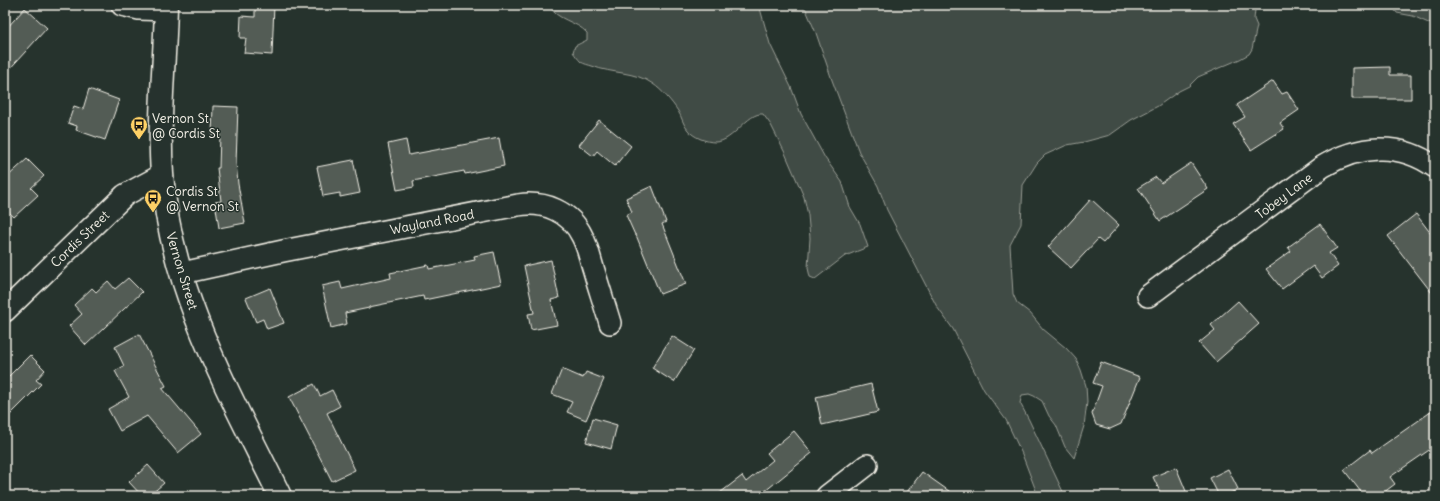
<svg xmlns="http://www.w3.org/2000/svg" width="1440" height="501" viewBox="0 0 1440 501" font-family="Delius,sans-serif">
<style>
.green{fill:#414b45;stroke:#9a9e96}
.building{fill:#525c55;stroke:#f4f1e8}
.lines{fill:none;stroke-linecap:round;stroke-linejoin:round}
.minor-casing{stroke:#f4f1e8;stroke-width:24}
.secondary-casing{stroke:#f4f1e8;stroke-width:25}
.minor{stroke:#26332d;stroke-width:21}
.secondary{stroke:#26332d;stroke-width:22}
.labels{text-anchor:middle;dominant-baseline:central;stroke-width:3;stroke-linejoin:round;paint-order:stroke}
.poi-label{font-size:13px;fill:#f4f1e8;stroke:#26332d;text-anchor:start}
.street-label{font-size:13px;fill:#f4f1e8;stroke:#26332d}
</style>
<rect width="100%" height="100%" fill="#26332d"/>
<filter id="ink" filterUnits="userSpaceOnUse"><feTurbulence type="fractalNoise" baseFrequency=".025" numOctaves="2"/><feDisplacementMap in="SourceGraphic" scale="8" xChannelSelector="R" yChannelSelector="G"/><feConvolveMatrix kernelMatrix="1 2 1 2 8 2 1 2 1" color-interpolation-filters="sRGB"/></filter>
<g filter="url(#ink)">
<!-- green -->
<g class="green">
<path d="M549 5H759L770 44 791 87 801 114 825 158 842 182 850 207 860 224 868 247 845 256 815 279 810 277 808 268 810 238 808 215 804 197 785 153 771 125 763 114C747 112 734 142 715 142 706 142 693 137 688 130 683 125 682 117 678 111 672 102 662 90 653 84 635 71 612 74 592 66 589 65 584 64 581 62 578 59 575 55 573 52L575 46 587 40V33C577 21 555 20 549 5Z"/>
<path d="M804 5H1259L1255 10 1254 19 1257 26 1252 49 1249 54 1240 59 1198 77 1189 86 1179 91 1158 106 1131 120 1110 135 1084 142 1067 145 1045 155 1037 163 1023 185 1021 224 1010 245 1013 294 1017 303 1030 313 1043 329 1066 348 1076 359 1081 370 1086 386 1087 402 1084 426 1074 458 1065 447 1056 425 1049 416 1042 401 1034 396 1029 394 1022 395 1020 403 1029 420 1065 496H1038L1022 454 1006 420 984 390 953 329 937 307 887 210 878 186 859 152 832 80 816 33Z"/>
<path d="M1391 5H1435V26L1413 16 1397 13Z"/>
</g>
<!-- building -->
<g class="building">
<path d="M255 5H274L272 55 244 53 246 38H240L241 16 255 17Z"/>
<path d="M25 8 47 28 5 74V30Z"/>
<path d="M1390 67V75H1411V99H1352V68Z"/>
<path d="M1273 81 1282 94 1287 92 1299 110 1280 123 1284 129 1251 150 1233 124 1245 117 1237 105Z"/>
<path d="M89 89 119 100 105 140 76 130 77 126 68 123 74 106 83 109Z"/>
<path d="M213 106 238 107 236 163 238 184 245 223 219 228 215 202 221 201 217 168H219L220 135H212Z"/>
<path d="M599 120 631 146 615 166 597 151 593 156 579 145Z"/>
<path d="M499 138 504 166 465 174 464 171 413 181 414 187 397 190 388 144 406 140 409 155Z"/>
<path d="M27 159 44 176 31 188 38 195 14 217 5 208V179Z"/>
<path d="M353 160 360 193 340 197V193L323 196 317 167Z"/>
<path d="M1191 163 1208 189 1160 221 1138 188 1156 177 1161 183Z"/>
<path d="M652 186 666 222 662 224 686 284 660 294 636 235H635L626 215 632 212 626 198Z"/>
<path d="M1091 199 1119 225 1103 243 1098 239 1071 268 1048 247Z"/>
<path d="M1416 214 1435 239V297L1388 236Z"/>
<path d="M1320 224 1337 248 1329 253 1338 266 1322 278 1313 266 1282 289 1266 269 1291 251 1288 247Z"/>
<path d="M494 252 501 284 424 300 423 296 369 307V308L345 313 347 324 331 328 322 286 340 282 342 289 391 278 390 273 428 265 429 269 475 260 474 256Z"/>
<path d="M551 260 559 298 551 300 557 325 531 330 528 314 534 313 524 266Z"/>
<path d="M128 278 142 292 86 345 69 326 82 314 74 305 92 288 96 292 108 281 115 289Z"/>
<path d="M270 288 284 323 267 329 263 319 256 322 246 298Z"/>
<path d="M1238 301 1259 324 1216 362 1199 343 1215 330 1211 325Z"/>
<path d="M139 334 166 386 162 388 201 434 178 453 147 416 120 431 108 409 129 397 115 371 124 366 115 347Z"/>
<path d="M672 336 694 350 674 382 652 368Z"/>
<path d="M30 355 45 370 36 380 41 384 5 420V380Z"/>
<path d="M1101 362 1140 377 1121 424 1110 429 1096 425 1092 414 1102 386 1093 383Z"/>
<path d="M562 369 583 378 586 372 604 379 586 420 567 412 572 402 552 394Z"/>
<path d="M314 384 320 396 332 390 340 406 327 413 355 470 332 481 289 397Z"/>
<path d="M871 384 878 412 822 425 816 397Z"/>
<path d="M1435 409V446L1390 477 1395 484 1379 496H1364L1344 470 1370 450 1372 453Z"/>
<path d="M593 418 617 425 611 449 586 442Z"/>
<path d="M794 431 812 453 759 496H716L742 476 746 482 773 460 767 453Z"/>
<path d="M148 465 164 483 149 496H142L129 482Z"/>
<path d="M1176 467 1188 496H1162L1153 477Z"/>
<path d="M1228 469 1238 489 1225 496H1219L1210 478Z"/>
<path d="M922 472 956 496H904Z"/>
</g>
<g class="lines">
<!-- minor casing -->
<g class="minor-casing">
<g id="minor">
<path d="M122 5 139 9 166 10"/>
<path d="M182 273 283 251 518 205C544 201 570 211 582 236 588 247 590 259 594 271 599 288 605 306 610 323"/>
<path d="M1148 296 1322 167C1358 145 1399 141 1435 167"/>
<path d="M5 311 125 195 162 175"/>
<path d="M827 496 867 465"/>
</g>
</g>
<!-- secondary casing -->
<g class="secondary-casing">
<path id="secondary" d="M166 5C165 61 158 118 162 174 170 290 230 394 280 496"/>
</g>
<!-- minor -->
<use href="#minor" class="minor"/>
<!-- secondary -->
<use href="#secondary" class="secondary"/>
</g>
</g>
<!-- icons -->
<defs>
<g id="bus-pin" transform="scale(0.9)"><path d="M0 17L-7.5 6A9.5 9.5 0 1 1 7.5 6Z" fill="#ffd166" stroke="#26332d"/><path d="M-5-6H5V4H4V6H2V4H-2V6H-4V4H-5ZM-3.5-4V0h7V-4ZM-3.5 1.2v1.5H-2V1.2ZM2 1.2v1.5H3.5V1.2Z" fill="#111"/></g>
</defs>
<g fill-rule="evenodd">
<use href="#bus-pin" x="139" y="125"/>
<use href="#bus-pin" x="153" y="198"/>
</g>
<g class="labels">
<!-- poi labels -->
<g class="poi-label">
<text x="152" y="118">Vernon St<tspan x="152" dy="15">@ Cordis St</tspan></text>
<text x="166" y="191">Cordis St<tspan x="166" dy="15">@ Vernon St</tspan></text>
</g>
<!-- street labels -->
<g class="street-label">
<text transform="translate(1284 196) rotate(-37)">Tobey Lane</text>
<text transform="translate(432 222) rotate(-11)">Wayland Road</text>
<text transform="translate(80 239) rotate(-44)">Cordis Street</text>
<text transform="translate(182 271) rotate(73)">Vernon Street</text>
</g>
</g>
<!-- margin -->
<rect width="1440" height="501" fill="none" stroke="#26332d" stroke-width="20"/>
<rect x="10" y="10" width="1420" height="481" fill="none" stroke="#f4f1e8" stroke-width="1.5" filter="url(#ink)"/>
</svg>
